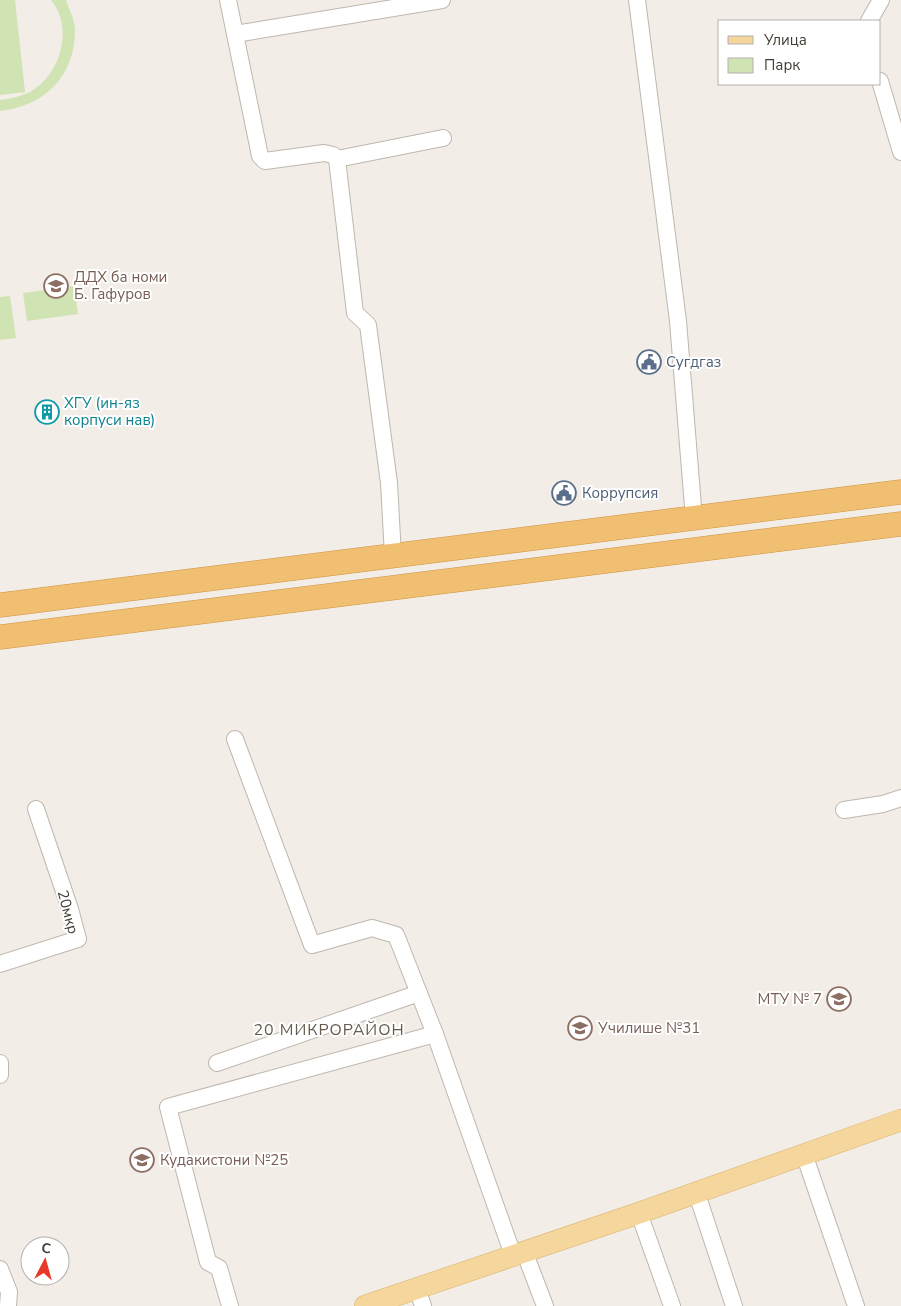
<svg xmlns="http://www.w3.org/2000/svg" width="901" height="1306" viewBox="0 0 901 1306" font-family="'Nunito Sans',sans-serif">
<style>
.green{fill:#d0e3b2}
.lines{fill:none;stroke-linecap:round;stroke-linejoin:round}
.minor-casing{stroke:#bfb7ad;stroke-width:18}
.major-casing{stroke:#d9b26d;stroke-width:22}
.highway-casing{stroke:#cf9343;stroke-width:25}
.minor{stroke:#fff;stroke-width:16}
.major{stroke:#f5d69c;stroke-width:21}
.highway{stroke:#f1bf72;stroke-width:24}
.labels{text-anchor:middle;dominant-baseline:central;stroke-width:4;stroke-linejoin:round;paint-order:stroke}
.education-label{font-size:15px;fill:#785e54;stroke:#fff;text-anchor:start}
.service-label{font-size:15px;fill:#4e5e75;stroke:#fff;text-anchor:start}
.culture-label{font-size:15px;fill:#0d838f;stroke:#fff;text-anchor:start}
.street-label{font-size:15px;fill:#443e36;stroke:#fff}
.neighbourhood-label{font-size:16px;letter-spacing:1px;fill:#665b4e;stroke:#fff}
</style>
<rect width="100%" height="100%" fill="#f2ede6"/>
<!-- green -->
<g class="green">
<path d="M0 0H15L25 92 0 95Z"/>
<path d="M51 0H66C69 9 75 20 75 30 75 76 45 106 0 111V100C9 99 22 96 30 92 61 75 74 27 51 0Z"/>
<path d="M74 286 78 314 27 321 23 293Z"/>
<path d="M10 296 16 338 0 340V297Z"/>
</g>
<g class="lines">
<!-- minor casing -->
<g class="minor-casing">
<g id="minor">
<path d="M228 0 260 156 265 161 324 153 333 155 337 159 355 313 368 325 389 483 393 556"/>
<path d="M637 0 678 321 694 519"/>
<path d="M869 21 881 0"/>
<path d="M235 34 442 0"/>
<path d="M880 81 901 152"/>
<path d="M337 159 443 138"/>
<path d="M235 739 312 945 372 928 396 935 435 1034 513 1255"/>
<path d="M844 810 883 804 901 798"/>
<path d="M0 964 78 939 70 909 36 809"/>
<path d="M0 1063V1075"/>
<path d="M217 1063 419 993"/>
<path d="M804 1154 856 1306"/>
<path d="M696 1191 734 1306"/>
<path d="M639 1213 672 1306"/>
<path d="M524 1251 545 1306"/>
<path d="M0 1269 9 1292 8 1306"/>
<path d="M417 1288 423 1306"/>
<path d="M230 1306 219 1268 208 1262 168 1107 435 1034"/>
</g>
</g>
<!-- major casing -->
<g class="major-casing">
<path id="major" d="M365 1306 639 1213 901 1120"/>
</g>
<!-- highway casing -->
<g class="highway-casing">
<g id="highway">
<path d="M0 605 901 492"/>
<path d="M0 637 901 524"/>
</g>
</g>
<!-- minor -->
<use href="#minor" class="minor"/>
<!-- major -->
<use href="#major" class="major"/>
<!-- highway -->
<use href="#highway" class="highway"/>
</g>
<!-- icons -->
<defs>
<g id="university-ring" transform="scale(1.25)"><circle r="9.5" fill="#fff" stroke="#8d6e63" stroke-width="1.5"/><path d="M0-5L7-2L0 1L-7-2ZM-4 1L0 2.5L4 1V4Q0 6-4 4Z" fill="#8d6e63"/></g>
<g id="civic-ring" transform="scale(1.25)"><circle r="9.5" fill="#fff" stroke="#5c6f8a" stroke-width="1.5"/><path d="M-.6-6.5H3V-4.5H.6V-3L4-1V1h2V6H-6V1h2V-1L-.6-3ZM-1.2 2.5V6h2.4V2.5Z" fill="#5c6f8a"/></g>
<g id="building-ring" transform="scale(1.25)"><circle r="9.5" fill="#fff" stroke="#0f9aa8" stroke-width="1.5"/><path d="M-4-6H4V6H1V3H-1V6H-4ZM-2.5-4.3h1.7v1.8h-1.7ZM.8-4.3h1.7v1.8H.8ZM-2.5-1h1.7V.8h-1.7ZM.8-1h1.7V.8H.8Z" fill="#0f9aa8"/></g>
<g id="school-ring" transform="scale(1.25)"><circle r="9.5" fill="#fff" stroke="#8d6e63" stroke-width="1.5"/><path d="M0-5L7-2L0 1L-7-2ZM-4 1L0 2.5L4 1V4Q0 6-4 4Z" fill="#8d6e63"/></g>
</defs>
<g fill-rule="evenodd">
<use href="#university-ring" x="56" y="286"/>
<use href="#civic-ring" x="649" y="362"/>
<use href="#building-ring" x="47" y="412"/>
<use href="#civic-ring" x="564" y="493"/>
<use href="#university-ring" x="839" y="999"/>
<use href="#university-ring" x="580" y="1028"/>
<use href="#school-ring" x="142" y="1160"/>
</g>
<g class="labels">
<!-- education labels -->
<g class="education-label">
<text x="74" y="277">ДДХ ба номи<tspan x="74" dy="17">Б. Гафуров</tspan></text>
<text x="822" y="999" text-anchor="end">МТУ № 7</text>
<text x="598" y="1028">Училише №31</text>
<text x="160" y="1160">Кудакистони №25</text>
</g>
<!-- service labels -->
<g class="service-label">
<text x="666" y="362">Сугдгаз</text>
<text x="582" y="493">Коррупсия</text>
</g>
<!-- culture labels -->
<g class="culture-label">
<text x="64" y="403">ХГУ (ин-яз<tspan x="64" dy="17">корпуси нав)</tspan></text>
</g>
<!-- street labels -->
<g class="street-label">
<text transform="translate(68 912) rotate(75)">20мкр</text>
</g>
<!-- neighbourhood labels -->
<g class="neighbourhood-label">
<text x="329" y="1030">20 МИКРОРАЙОН</text>
</g>
</g>
<!-- legend -->
<rect x="718" y="20" width="162" height="65" fill="#ffffff" stroke="#b4b2af"/>
<rect x="728" y="36" width="25" height="8" fill="#f5d69c" stroke="#b4b2af"/>
<text x="764" y="45" font-size="15" fill="#443e36">Улица</text>
<rect x="728" y="58" width="25" height="15" fill="#d0e3b2" stroke="#b4b2af"/>
<text x="764" y="70" font-size="15" fill="#443e36">Парк</text>
<!-- north arrow -->
<g transform="translate(45 1261) rotate(6)"><circle r="24" fill="#ffffff" stroke="#b4b2af"/>
<path d="M0-4L9 19L0 12L-9 19Z" fill="#e73828"/>
<text y="-8" font-size="14" font-weight="bold" text-anchor="middle" fill="#443e36">С</text>
</g>
</svg>
